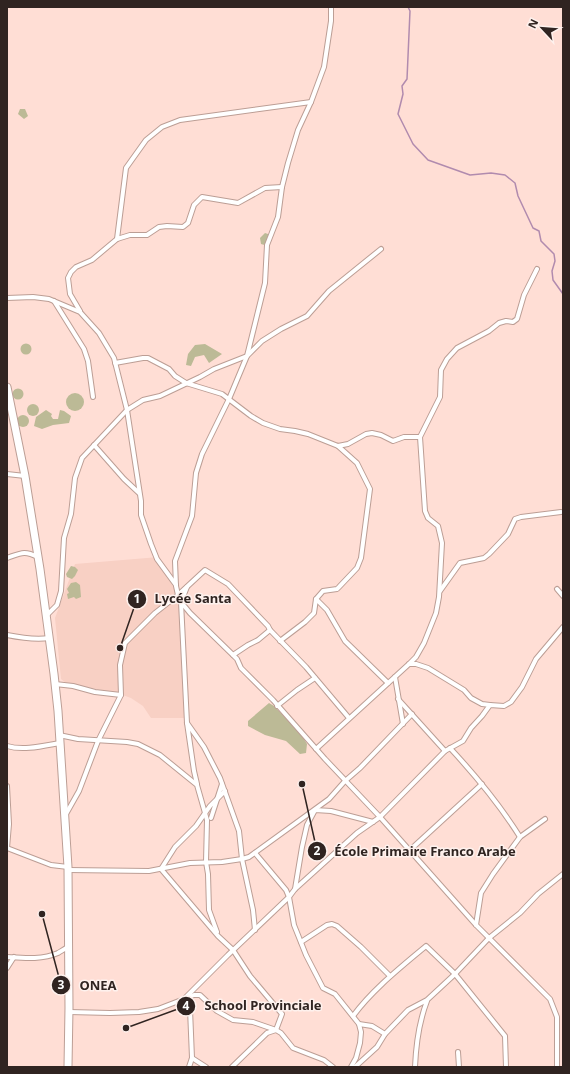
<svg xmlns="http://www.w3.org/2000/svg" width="570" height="1074" viewBox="0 0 570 1074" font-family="'Noto Sans',sans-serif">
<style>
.built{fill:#f8d0c4}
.green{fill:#bcba96}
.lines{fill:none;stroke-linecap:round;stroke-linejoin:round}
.stream{stroke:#b18bae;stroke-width:1.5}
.street-casing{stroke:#bc9e95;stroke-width:6}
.highway-casing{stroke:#bc9e95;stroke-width:9}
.street{stroke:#fff;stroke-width:4}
.highway{stroke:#fff;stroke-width:7}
.leader{fill:none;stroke:#302421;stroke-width:1.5}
.callout-dot{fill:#302421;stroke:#fef1ed;stroke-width:1.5}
.mark-label{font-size:12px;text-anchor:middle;font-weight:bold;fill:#fff}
.callout-label{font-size:13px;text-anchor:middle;font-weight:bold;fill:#302421;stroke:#fef1ed;stroke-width:3;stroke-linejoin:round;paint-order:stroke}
</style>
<rect width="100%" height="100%" fill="#ffded5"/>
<!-- built -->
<path class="built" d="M159 557 180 601 185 718H151L143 706 131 698 117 693 66 683 61 679 55 618 75 564Z"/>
<!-- green -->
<g class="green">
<path d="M20 109H25L28 116 24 119 18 114Z"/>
<path d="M265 233 268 234 272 240 268 246 261 244 260 238Z"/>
<circle cx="26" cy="349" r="5.5"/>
<path d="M205 344 222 354 209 363 204 355 195 357 191 366 186 365 188 354 195 345Z"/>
<circle cx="18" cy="394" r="5.5"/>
<circle cx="75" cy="402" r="9"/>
<circle cx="33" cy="410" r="6"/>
<path d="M46 410 52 414 51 416 53 419H58L60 410 64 411 71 416 69 423 53 425 42 429 34 426 36 417Z"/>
<circle cx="23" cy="421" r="6"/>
<path d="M71 566 75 567 78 570 75 576 72 579 67 577 66 574Z"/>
<path d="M76 582 80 585 81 597 76 599 74 597 68 599 67 594 69 593 67 589 71 583Z"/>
<path d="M269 703 274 706 301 734 307 744 306 753 300 754 286 741 265 735 248 726V721Z"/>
</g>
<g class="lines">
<!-- stream -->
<path class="stream" d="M408 7 410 11 407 79 402 86 403 94 398 114 413 144 428 160 470 175 491 173 505 175 515 183 518 196 533 228 539 231 541 241 554 254 555 261 552 271 553 280 563 294"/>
<!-- street casing -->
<g class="street-casing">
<g id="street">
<path d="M117 239 126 168 146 140 162 127 180 120 311 102"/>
<path d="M7 298 33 297 49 299 80 312 99 333 114 358 127 410 141 501V515L151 544 157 559 176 585"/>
<path d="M54 301 84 349 88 361 93 397"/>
<path d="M80 311 70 294 68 278 71 272 76 267 92 260 117 239 130 235H147L159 227 167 226 183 227 188 223 194 205 202 197 238 203 265 188 282 187"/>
<path d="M115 363 143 358H148L169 369 175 376 186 383 222 394 251 416 263 423 280 429 295 431 308 434 338 446 348 444 366 434 372 433 381 435 393 441 404 437H420"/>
<path d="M94 445 124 479 139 493"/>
<path d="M7 474 25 476"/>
<path d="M7 558C21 553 24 550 38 557"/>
<path d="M187 587 181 602 187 723 194 771 197 784"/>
<path d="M557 589 563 596"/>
<path d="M440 591 460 563 484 558 489 554 508 534 515 519 521 517 561 512"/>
<path d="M316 599 327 610 345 641 388 683"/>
<path d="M47 615 57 605 61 591 64 538 71 514 75 478 82 458 127 410 143 400 160 396 200 377 214 369 247 356 262 341 281 329 307 316 329 291 381 249"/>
<path d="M7 635C22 638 35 640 49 638"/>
<path d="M280 641 305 622 314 613 316 599 323 591 337 589 339 587 357 568 361 558 370 489 357 463 338 446"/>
<path d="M233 655 248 645 258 640 270 630"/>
<path d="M409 664H416L428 668 464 690 471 698 482 704 490 705"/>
<path d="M395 677 403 724"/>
<path d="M55 684 73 686 95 692 121 695"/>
<path d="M398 699 445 751"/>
<path d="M277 706 297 690 315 678"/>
<path d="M349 718 306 667 270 630 268 626 228 584 205 570 178 595 181 602 190 613 233 655 237 659 241 668 273 700 325 759 380 817 476 925 550 999 557 1017V1067"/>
<path d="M187 723 204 747 220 778 239 831 242 859 253 910 255 930"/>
<path d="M59 735 78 739 127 742 138 744 160 755 197 785 207 820 206 862 208 874 209 910 217 932"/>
<path d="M7 746C23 751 43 746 60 743"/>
<path d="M450 748C476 776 500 805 520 837"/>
<path d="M316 749 409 664 416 657 424 643 436 613 439 597 442 543 438 526 428 518 425 511 420 437 440 397 441 370 447 359 457 348 489 331 499 323 506 321 513 322 517 319 524 295 537 269"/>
<path d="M7 786 9 824 7 848"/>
<path d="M225 791 210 806 196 826 175 847 161 869 218 936 233 950 250 976 282 1014 276 1030 267 1033 232 1067"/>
<path d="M66 814 79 791 98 741 121 695 120 665 125 643 155 613 178 595 176 586 175 561 192 516 196 473 202 454 229 399 247 356 265 283 267 245 278 217 282 187 288 163 298 130 311 102 324 67 331 21V7"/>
<path d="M211 818 222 784"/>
<path d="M7 848 51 865 68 867"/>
<path d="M410 850 482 784"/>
<path d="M255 853 286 890 289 897 294 925 306 955 323 988 335 994 359 1024 361 1032 360 1043 356 1058 351 1067"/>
<path d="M68 870 149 871 190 863 222 862 242 859 249 857 329 799 345 781 360 768 412 714"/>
<path d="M295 889 302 847 307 825 315 810 331 811 373 822"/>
<path d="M476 925 481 893 493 874 520 837 545 819"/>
<path d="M301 942 327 925 332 924 337 926 361 947 390 976"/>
<path d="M7 957C23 958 42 960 58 953 61 951 65 949 69 946"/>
<path d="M7 968 14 957"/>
<path d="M69 1012 110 1013 139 1012 158 1009 184 999 228 955 289 897 295 889 357 833 380 817 445 751 463 741 471 728 482 716 490 705 504 706 511 702 522 687 536 659 563 627"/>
<path d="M353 1016C373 989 400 968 426 946L455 974 505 1036 506 1067"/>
<path d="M359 1024 372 1026 385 1034"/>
<path d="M458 1052 459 1067"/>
<path d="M192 1058 206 1067"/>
<path d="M189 1067 192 1058 190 1009 184 999 194 995H200L217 1011 233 1020 253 1022 276 1030 281 1033 293 1048 324 1060 333 1067"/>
<path d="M355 1067 377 1047 385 1034 408 1010 427 1000 455 974 489 938 520 913 538 894 563 874"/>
<path d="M415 1067C416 1044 419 1022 427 1001"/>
</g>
</g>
<!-- highway casing -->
<g class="highway-casing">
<path id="highway" d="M7 387 25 476 40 569 54 674 58 711 68 867 69 1008 68 1067"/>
</g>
<!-- street -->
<use href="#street" class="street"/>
<!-- highway -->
<use href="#highway" class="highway"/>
</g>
<!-- callouts -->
<path class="leader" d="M120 648L137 599M302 784L317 851M42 914L61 985M126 1028L186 1006"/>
<g class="callout-dot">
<circle cx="120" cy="648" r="4"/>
<circle cx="302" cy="784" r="4"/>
<circle cx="42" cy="914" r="4"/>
<circle cx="126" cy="1028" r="4"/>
<circle cx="137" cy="599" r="10"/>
<circle cx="317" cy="851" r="10"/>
<circle cx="61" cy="985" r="10"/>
<circle cx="186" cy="1006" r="10"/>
</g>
<g class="mark-label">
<text x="137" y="603">1</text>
<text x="317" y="855">2</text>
<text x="61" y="989">3</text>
<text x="186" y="1010">4</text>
</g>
<g class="callout-label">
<text x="193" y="603">Lycée Santa</text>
<text x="425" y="856">École Primaire Franco Arabe</text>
<text x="98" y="990">ONEA</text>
<text x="263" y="1010">School Provinciale</text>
</g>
<!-- border -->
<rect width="570" height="1074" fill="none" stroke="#302421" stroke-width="16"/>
<!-- north arrow -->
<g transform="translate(542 28) rotate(296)" stroke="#fef1ed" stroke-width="3" paint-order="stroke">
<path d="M0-3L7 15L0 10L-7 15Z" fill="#302421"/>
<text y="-6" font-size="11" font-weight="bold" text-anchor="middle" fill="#302421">N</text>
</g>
</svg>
